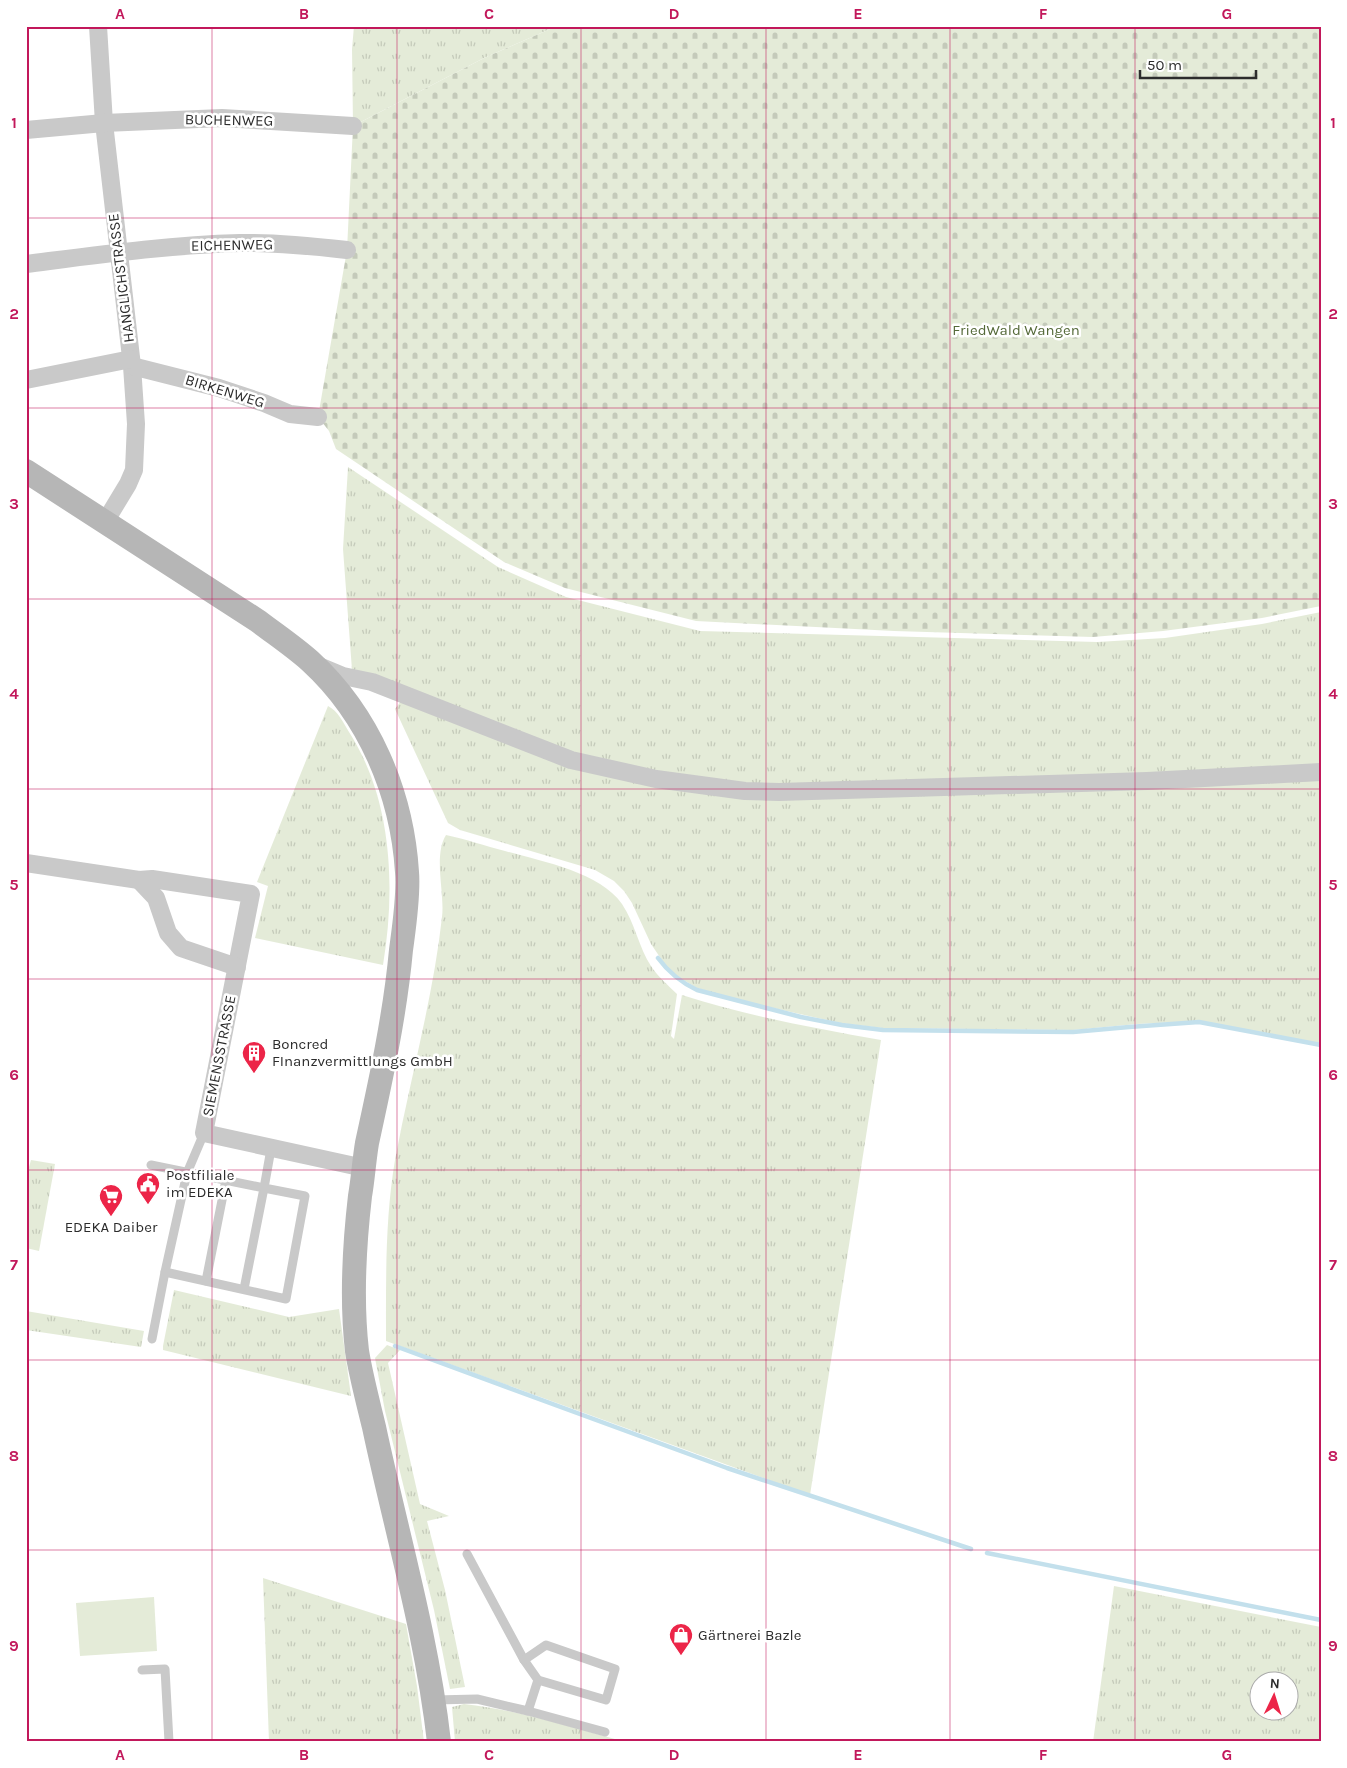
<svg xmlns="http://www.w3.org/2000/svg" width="1347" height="1768" viewBox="0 0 1347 1768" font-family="Karla,sans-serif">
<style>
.grass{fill:url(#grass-tufts);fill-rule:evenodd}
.cemetery{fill:url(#cemetery-stones)}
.garden{fill:#e4ebd8}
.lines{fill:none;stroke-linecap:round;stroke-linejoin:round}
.stream{stroke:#c3e0ec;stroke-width:4.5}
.lane{stroke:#c9c9c9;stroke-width:9}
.street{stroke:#c9c9c9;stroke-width:18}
.secondary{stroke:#b6b6b6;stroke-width:24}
.grid{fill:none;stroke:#c2185b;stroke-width:1;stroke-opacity:0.55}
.labels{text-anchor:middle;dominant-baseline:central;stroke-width:5;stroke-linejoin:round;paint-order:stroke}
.street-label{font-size:15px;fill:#2c2c2c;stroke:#fff}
.park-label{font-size:15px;fill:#546938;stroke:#fff}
.poi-label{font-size:15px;fill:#2c2c2c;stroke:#fff;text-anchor:start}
.neatline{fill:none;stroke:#c2185b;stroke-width:2}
.grid-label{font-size:16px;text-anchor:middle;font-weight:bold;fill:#c2185b}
</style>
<defs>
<pattern id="grass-tufts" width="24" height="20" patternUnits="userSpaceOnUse" patternTransform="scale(1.25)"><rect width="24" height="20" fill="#e4ebd8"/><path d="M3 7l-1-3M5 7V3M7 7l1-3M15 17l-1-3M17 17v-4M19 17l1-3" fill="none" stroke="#c4caba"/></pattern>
<pattern id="cemetery-stones" width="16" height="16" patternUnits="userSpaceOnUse" patternTransform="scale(1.25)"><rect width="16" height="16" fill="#e4ebd8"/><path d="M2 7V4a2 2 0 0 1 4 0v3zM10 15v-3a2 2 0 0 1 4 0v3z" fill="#c4caba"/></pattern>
</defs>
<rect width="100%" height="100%" fill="#fff"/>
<!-- grass -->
<g class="grass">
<path d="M354 26H557L484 58 353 126 352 49Z"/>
<path d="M348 467 498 567 566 597 700 631 1097 642 1165 638 1262 624 1321 612V765L1107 776 743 785 688 777 576 754 352 670 343 549Z"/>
<path d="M401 701 660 785 1321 776V1044L1201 1021 1137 1024 1073 1030 882 1028 840 1023 733 999 697 988 670 972 651 944 632 903 624 891 614 881 595 870 460 830 448 823 395 709Z"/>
<path d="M328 706C338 711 343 722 349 732 392 799 396 887 383 965L255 938 268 886 257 882Z"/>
<path d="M446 835C466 839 485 846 505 851 540 861 600 872 622 904 635 923 639 948 651 966 658 977 668 985 677 994L671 1036 674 1039 682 995C747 1016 814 1028 881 1040L810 1495 386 1341C386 1281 385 1219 395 1160 410 1079 433 999 442 917 445 893 433 856 446 835Z"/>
<path d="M31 1160 55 1164 39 1251 26 1248V1178Z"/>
<path d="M174 1290 289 1317 339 1309 351 1396 163 1350V1346Z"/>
<path d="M26 1311 144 1331 141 1347 26 1330Z"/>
<path d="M387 1345 400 1350 388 1363 420 1504 449 1516 427 1521 445 1590 465 1687 450 1689 434 1610 385 1411 375 1358Z"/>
<path d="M263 1578 406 1624 417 1686 424 1742H269Z"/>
<path d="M1114 1586 1321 1627V1742H1093ZM1260 1680H1290V1710H1260Z"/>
<path d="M464 1704C519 1710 572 1727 625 1742H455L452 1707Z"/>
</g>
<!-- cemetery -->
<path class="cemetery" d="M557 26H1321V606L1262 618 1163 631 1093 637 894 631 696 621 565 588 504 562 336 449 329 431 318 417 347 250 353 126 484 58Z"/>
<!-- garden -->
<path class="garden" d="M154 1597 157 1651 80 1656 76 1603Z"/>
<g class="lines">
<!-- stream -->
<g class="stream">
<path d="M658 958C669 973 680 982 697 990L801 1017 842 1025 883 1030 1073 1032 1129 1027 1199 1022 1321 1045"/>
<path d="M395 1346 727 1468 971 1549"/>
<path d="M987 1553 1321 1620"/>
</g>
<!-- lane -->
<g class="lane">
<path d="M151 1165 264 1188 244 1289"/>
<path d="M165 1272 286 1299 305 1196 264 1188 271 1149"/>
<path d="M206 1281 226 1180"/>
<path d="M152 1339 165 1272 187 1173 204 1133"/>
<path d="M467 1554 524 1660 538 1680 528 1711"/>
<path d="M524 1660 546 1645 615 1669 606 1700 538 1680"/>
<path d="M142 1670 165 1669 169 1742"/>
<path d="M435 1700 477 1699 528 1711 605 1732"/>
</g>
<!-- street -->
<g class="street">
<path d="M98 26 104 123 132 366 136 424 134 470 128 484 105 522"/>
<path d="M26 130 104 123 222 118 353 126"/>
<path d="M26 264C97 255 168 245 240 243 275 242 312 246 347 250"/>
<path d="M132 366 219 388 264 403 290 414 318 417"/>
<path d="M26 380 131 359"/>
<path d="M319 666 343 676 372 682 571 760 656 779 745 791 779 792 1147 781 1321 772"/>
<path d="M26 863 139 880 152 879 251 894 204 1133 364 1168"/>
<path d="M139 880 156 898 168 933 181 948 237 967"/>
</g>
<!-- secondary -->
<path class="secondary" d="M26 471 258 621C275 634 293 646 310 661 369 715 402 793 407 872 409 895 404 927 401 950 395 1015 381 1079 367 1143 364 1161 363 1179 360 1196 354 1248 351 1299 357 1351 361 1376 368 1402 374 1427 396 1531 427 1635 439 1742"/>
</g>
<!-- grid -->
<path class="grid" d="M212 26V1742M397 26V1742M581 26V1742M766 26V1742M950 26V1742M1135 26V1742M26 218H1321M26 408H1321M26 599H1321M26 789H1321M26 979H1321M26 1170H1321M26 1360H1321M26 1550H1321"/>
<!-- icons -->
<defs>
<g id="building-pin" transform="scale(1.25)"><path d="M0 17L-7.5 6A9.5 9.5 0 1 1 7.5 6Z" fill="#ec2548" stroke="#fff"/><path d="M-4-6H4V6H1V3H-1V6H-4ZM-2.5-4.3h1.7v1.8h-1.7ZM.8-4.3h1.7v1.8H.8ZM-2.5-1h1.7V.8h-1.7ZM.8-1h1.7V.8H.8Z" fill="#fff"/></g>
<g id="civic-pin" transform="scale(1.25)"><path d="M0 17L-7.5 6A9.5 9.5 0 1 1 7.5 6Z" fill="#ec2548" stroke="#fff"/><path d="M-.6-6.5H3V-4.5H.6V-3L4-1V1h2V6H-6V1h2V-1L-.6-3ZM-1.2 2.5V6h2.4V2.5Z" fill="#fff"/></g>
<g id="supermarket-pin" transform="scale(1.25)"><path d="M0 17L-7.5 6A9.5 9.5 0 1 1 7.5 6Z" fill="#ec2548" stroke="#fff"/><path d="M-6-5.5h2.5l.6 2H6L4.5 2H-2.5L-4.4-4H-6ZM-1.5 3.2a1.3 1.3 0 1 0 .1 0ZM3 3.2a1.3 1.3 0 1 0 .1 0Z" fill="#fff"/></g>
<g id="shop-pin" transform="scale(1.25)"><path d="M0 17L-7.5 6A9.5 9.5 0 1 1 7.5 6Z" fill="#ec2548" stroke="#fff"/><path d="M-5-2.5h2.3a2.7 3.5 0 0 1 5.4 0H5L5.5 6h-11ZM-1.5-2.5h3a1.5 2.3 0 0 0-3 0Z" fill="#fff"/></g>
</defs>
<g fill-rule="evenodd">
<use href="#building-pin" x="254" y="1053"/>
<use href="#civic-pin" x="148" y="1184"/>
<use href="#supermarket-pin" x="111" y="1196"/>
<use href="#shop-pin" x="681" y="1635"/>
</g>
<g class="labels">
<!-- street labels -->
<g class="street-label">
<text transform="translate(229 120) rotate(1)">BUCHENWEG</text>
<text transform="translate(232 245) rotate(-1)">EICHENWEG</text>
<text transform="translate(121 278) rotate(-97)">HANGLICHSTRASSE</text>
<text transform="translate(225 391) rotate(17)">BIRKENWEG</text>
<text transform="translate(219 1056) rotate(-79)">SIEMENSSTRASSE</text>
</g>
<!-- park labels -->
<g class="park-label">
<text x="1016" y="330">FriedWald Wangen</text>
</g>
<!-- poi labels -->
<g class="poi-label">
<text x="272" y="1044">Boncred<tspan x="272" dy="17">FInanzvermittlungs GmbH</tspan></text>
<text x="166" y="1175">Postfiliale<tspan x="166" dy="17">im EDEKA</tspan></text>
<text x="111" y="1227" text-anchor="middle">EDEKA Daiber</text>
<text x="698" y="1635">Gärtnerei Bazle</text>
</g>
</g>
<!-- border -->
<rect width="1347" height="1768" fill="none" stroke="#ffffff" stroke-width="55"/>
<!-- north arrow -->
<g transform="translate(1274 1696) rotate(4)"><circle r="24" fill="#ffffff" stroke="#ababab"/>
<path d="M0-4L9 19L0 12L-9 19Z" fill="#ec2548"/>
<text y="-8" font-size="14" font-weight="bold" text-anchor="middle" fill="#2c2c2c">N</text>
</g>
<!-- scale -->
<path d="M1140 70v8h116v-8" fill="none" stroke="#2c2c2c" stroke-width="2.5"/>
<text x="1147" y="70" font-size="15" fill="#2c2c2c" stroke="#ffffff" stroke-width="4" paint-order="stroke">50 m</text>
<rect x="28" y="28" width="1292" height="1712" class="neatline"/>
<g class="grid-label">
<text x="120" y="19">A</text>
<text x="304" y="19">B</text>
<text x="489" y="19">C</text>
<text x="674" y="19">D</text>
<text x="858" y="19">E</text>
<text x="1043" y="19">F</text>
<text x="1227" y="19">G</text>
<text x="14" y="128">1</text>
<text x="1333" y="128">1</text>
<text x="14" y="319">2</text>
<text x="1333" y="319">2</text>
<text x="14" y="509">3</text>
<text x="1333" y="509">3</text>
<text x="14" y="699">4</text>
<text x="1333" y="699">4</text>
<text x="14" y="890">5</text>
<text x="1333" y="890">5</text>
<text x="14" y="1080">6</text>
<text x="1333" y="1080">6</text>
<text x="14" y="1270">7</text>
<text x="1333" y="1270">7</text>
<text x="14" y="1461">8</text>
<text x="1333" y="1461">8</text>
<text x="14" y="1651">9</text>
<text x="1333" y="1651">9</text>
<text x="120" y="1760">A</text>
<text x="304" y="1760">B</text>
<text x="489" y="1760">C</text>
<text x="674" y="1760">D</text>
<text x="858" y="1760">E</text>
<text x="1043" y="1760">F</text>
<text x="1227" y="1760">G</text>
</g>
</svg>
